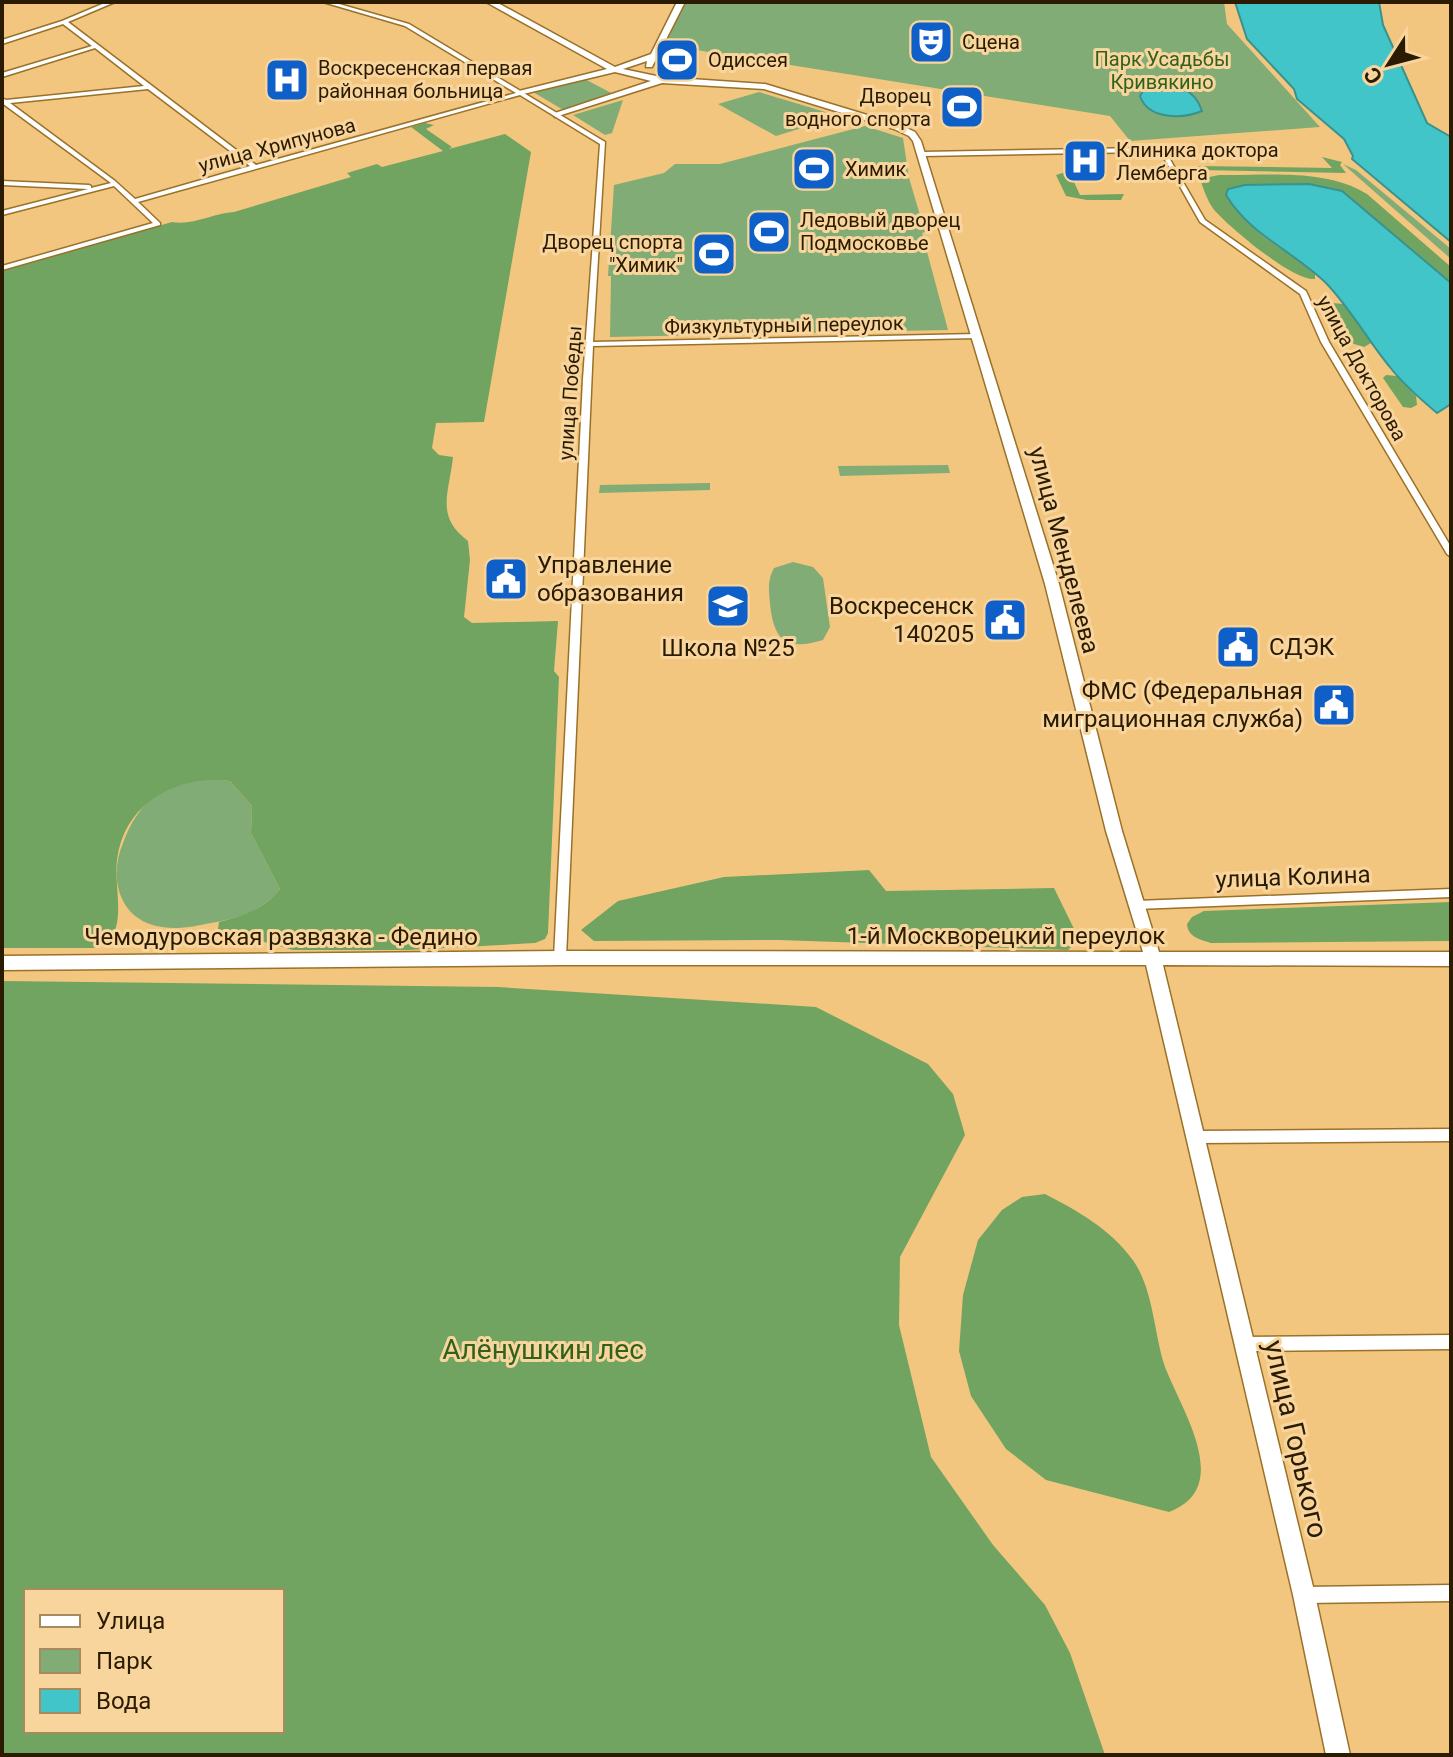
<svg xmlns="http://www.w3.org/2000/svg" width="1453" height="1757" viewBox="0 0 1453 1757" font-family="Roboto,sans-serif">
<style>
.green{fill:#82ac75}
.forest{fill:#71a460;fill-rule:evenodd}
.water{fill:#42c5c9;stroke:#3b928d;stroke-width:2}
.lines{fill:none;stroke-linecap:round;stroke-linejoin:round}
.street-casing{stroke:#9a7128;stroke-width:3}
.secondary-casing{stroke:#9a7128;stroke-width:3}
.street{fill:#fff;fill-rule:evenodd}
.secondary{fill:#fff;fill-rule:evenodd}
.labels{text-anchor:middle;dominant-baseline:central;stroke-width:6;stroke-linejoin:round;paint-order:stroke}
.far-poi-label{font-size:20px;fill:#2b1b00;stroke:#f9d59e;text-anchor:start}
.far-park-label{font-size:20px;fill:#30621e;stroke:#f9d59e}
.far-street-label{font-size:20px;fill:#2b1b00;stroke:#f9d59e}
.street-label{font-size:24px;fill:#2b1b00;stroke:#f9d59e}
.poi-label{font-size:24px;fill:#2b1b00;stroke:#f9d59e;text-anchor:start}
.near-park-label{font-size:28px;fill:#30621e;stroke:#f9d59e}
.near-street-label{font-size:28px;fill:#2b1b00;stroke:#f9d59e}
</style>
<rect width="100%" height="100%" fill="#f3c67f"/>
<!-- green -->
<g class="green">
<path d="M685 2H1224L1227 24 1320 127 1130 141 1110 116 665 45Z"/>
<path d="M583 78 615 95 565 111 533 92Z"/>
<path d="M759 92 832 114 818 123 776 136 718 104Z"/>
<path d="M623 100 612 133 605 135 573 115Z"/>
<path d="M865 126 903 138 909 178 925 232 922 233 948 330 610 337 611 276H608L614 185 664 173 675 164H720Z"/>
<path d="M1343 164 1356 170 1451 249V259Z"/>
<path d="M948 465 950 473 840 476 838 466Z"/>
<path d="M710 483V490L599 493 600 485Z"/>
<path d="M793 562 813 567 823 578 830 627 823 640C786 651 774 641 770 604 769 589 767 581 774 568Z"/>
<path d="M204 778 230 781 252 806 251 833 280 889C264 910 237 919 211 923 196 926 178 930 162 927 119 921 108 878 123 843 130 824 140 806 158 794 171 786 189 782 204 778Z"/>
</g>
<!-- forest -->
<g class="forest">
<path d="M425 123 434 125 426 129 452 147 449 149 505 134 531 152 484 422 436 423 432 448 439 455 453 457C449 494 435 516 468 541L470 560 464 617 472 623 558 621 554 671 559 677 548 933 545 939 535 943 409 950H293L218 929 219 922C242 916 265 909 280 889L251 833 252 806 230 781C177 774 124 803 117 860 113 887 131 938 96 948H2V271L172 222C192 226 214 213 234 212L351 177 347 173 377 164 382 167 443 151 411 127Z"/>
<path d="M1322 157 1342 162 1340 165 1346 173 1201 170 1195 166 1332 168Z"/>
<path d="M1069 171 1080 195 1124 194 1121 200H1087L1066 196 1056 175Z"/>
<path d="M1219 175C1267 176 1324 168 1367 194L1451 267V283L1336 189 1309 184 1245 185 1228 189C1242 232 1282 246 1315 273V279C1293 281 1233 230 1217 213 1208 204 1204 190 1200 179Z"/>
<path d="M1331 303 1344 304 1371 343 1364 347 1351 343 1329 307Z"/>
<path d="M1386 375 1397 376 1416 396 1417 405 1411 408 1403 407 1383 378Z"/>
<path d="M869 870 886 891 1054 888 1079 939 1068 950 779 940 594 941 581 930 618 901 724 877Z"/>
<path d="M1451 902V941L1211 943C1199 939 1188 937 1187 924L1192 917 1204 911Z"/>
<path d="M2 981 498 987 816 1007 928 1064 953 1094 965 1135 900 1257 899 1325 931 1457 993 1545 1045 1605 1070 1653 1105 1755H2ZM26 1591H282V1731H26Z"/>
<path d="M1045 1194C1078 1211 1110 1229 1132 1259 1153 1287 1154 1332 1164 1364 1179 1407 1236 1487 1169 1512L1046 1480 1006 1449 971 1396 959 1351 963 1295 978 1240 1002 1210 1022 1197Z"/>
</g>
<!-- water -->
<g class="water">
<path d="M1235 2H1379L1383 25 1427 123 1451 137V242L1352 159 1353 156 1344 139 1297 99 1294 89 1247 39Z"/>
<path d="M1152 86C1177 85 1194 87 1202 111 1183 119 1148 120 1140 96L1144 89Z"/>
<path d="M1309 184 1342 191 1451 283V404L1437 413C1419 398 1403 384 1389 366 1367 339 1350 308 1326 283 1293 251 1250 235 1226 195L1228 189 1245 185Z"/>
</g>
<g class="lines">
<!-- street casing -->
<g class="street-casing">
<g id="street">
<path d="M107 2H115L68 22 256 165 516 93 405 26 323 2H332L409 24 605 142 593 342 977 334 981 336 977 338 593 346 566 958 564 961H556L554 958 583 379 600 144 520 95 138 202 160 223V225L2 270V266L153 223 114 186 2 215V211L88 189 2 185V181L89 185 91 186V188L111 183 2 103V98L6 100 144 86 95 48 2 77V73L92 46 63 24 2 44V40L62 21ZM148 89 250 166 135 199 115 181 10 103Z"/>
<path d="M1144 148 1168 156 1205 220 1306 291 1329 342 1451 547V557L1447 554 1321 342 1300 294 1200 222 1164 158 1144 152 923 156 920 154 923 152Z"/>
<path d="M1451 889V897L1136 909 1132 908 1130 905 1132 902 1136 901Z"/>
<path d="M1451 1129V1141L1197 1143 1193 1141 1191 1137 1193 1133 1197 1131Z"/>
<path d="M1451 1335V1349L1244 1351 1239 1349 1237 1344 1239 1339 1244 1337Z"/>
<path d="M1451 1585V1601L1304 1603 1298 1601 1296 1595 1298 1589 1304 1587Z"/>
</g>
</g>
<!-- secondary casing -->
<g class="secondary-casing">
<path id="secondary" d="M486 2H496L615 67 651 54 677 2H685L652 67H646L647 61 623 69 661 77 765 84 900 125 915 132 921 141 1059 584 1122 831 1159 952H1451V966L1163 965 1315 1595 1350 1755H1326L1293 1595 1146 965H560L2 970V956L560 951 1143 952 1106 831 1045 584 913 141 909 136 894 129 764 89 662 83 555 117V113L651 81 615 72 519 95V91L607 69Z"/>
</g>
<!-- street -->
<use href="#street" class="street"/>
<!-- secondary -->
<use href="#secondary" class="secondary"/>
</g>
<!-- icons -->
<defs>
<g id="theatre-square" transform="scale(2.3)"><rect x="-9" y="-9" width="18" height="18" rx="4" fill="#0f5fc9" stroke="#f9d59e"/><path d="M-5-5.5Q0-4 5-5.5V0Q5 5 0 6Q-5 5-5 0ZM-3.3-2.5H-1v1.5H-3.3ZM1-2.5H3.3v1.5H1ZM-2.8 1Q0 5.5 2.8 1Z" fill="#fff"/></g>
<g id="stadium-square" transform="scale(2.3)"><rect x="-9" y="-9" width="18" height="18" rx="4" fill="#0f5fc9" stroke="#f9d59e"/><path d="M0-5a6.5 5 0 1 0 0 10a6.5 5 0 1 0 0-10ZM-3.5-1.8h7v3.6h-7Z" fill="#fff"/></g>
<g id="hospital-square" transform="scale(2.3)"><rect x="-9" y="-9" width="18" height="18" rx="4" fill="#0f5fc9" stroke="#f9d59e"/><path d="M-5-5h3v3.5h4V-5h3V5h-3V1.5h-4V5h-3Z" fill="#fff"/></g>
<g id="civic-square" transform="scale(2.3)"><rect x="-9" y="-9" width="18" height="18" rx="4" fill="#0f5fc9" stroke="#f9d59e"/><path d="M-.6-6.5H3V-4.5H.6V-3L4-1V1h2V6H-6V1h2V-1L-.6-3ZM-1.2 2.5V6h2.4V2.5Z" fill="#fff"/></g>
<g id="school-square" transform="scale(2.3)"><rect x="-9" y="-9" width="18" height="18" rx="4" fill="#0f5fc9" stroke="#f9d59e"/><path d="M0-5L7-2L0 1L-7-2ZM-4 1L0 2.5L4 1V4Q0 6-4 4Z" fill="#fff"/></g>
</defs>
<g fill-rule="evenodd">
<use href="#theatre-square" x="931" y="42"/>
<use href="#stadium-square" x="677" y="60"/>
<use href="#hospital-square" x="287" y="80"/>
<use href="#stadium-square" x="962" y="107"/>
<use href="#hospital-square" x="1085" y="161"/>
<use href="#stadium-square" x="814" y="169"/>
<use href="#stadium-square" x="769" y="232"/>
<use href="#stadium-square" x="714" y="254"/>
<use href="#civic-square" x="506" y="579"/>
<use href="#school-square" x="728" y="606"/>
<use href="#civic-square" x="1005" y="620"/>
<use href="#civic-square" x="1238" y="647"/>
<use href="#civic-square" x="1334" y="705"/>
</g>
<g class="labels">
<!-- far-poi labels -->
<g class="far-poi-label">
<text x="962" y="42">Сцена</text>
<text x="708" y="60">Одиссея</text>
<text x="318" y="68">Воскресенская первая<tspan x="318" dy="23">районная больница</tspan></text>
<text x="931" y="96" text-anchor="end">Дворец<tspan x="931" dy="23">водного спорта</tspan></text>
<text x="1116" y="150">Клиника доктора<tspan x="1116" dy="23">Лемберга</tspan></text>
<text x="845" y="169">Химик</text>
<text x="800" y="220">Ледовый дворец<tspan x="800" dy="23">Подмосковье</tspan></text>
<text x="683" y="242" text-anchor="end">Дворец спорта<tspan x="683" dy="23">"Химик"</tspan></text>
</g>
<!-- far-park labels -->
<g class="far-park-label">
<text x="1162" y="59">Парк Усадьбы<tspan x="1162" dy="23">Кривякино</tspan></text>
</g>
<!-- far-street labels -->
<g class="far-street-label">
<text transform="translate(277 145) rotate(-15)">улица Хрипунова</text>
<text transform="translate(784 325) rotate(-1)">Физкультурный переулок</text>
<text transform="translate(1362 368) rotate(61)">улица Докторова</text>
<text transform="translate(570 393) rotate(-86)">улица Победы</text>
</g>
<!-- street labels -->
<g class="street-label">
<text transform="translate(1064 550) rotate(75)">улица Менделеева</text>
<text transform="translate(1293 877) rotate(-2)">улица Колина</text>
<text x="1006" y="936">1-й Москворецкий переулок</text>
<text x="281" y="937">Чемодуровская развязка - Федино</text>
</g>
<!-- poi labels -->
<g class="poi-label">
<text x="537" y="565">Управление<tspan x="537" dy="28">образования</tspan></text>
<text x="974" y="606" text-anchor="end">Воскресенск<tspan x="974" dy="28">140205</tspan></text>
<text x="1269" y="647">СДЭК</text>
<text x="728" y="648" text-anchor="middle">Школа №25</text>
<text x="1303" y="691" text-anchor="end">ФМС (Федеральная<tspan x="1303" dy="28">миграционная служба)</tspan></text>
</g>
<!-- near-park labels -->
<g class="near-park-label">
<text x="543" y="1349">Алёнушкин лес</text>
</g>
<!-- near-street labels -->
<g class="near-street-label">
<text transform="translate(1296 1439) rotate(77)">улица Горького</text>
</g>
</g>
<!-- border -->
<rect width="1453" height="1757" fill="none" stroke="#2b1b00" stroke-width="8"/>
<!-- legend -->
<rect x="24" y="1589" width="260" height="144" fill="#f9d59e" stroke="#a78b5f" stroke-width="2"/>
<rect x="40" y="1615" width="40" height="12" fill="#ffffff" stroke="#a78b5f" stroke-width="2"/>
<text x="96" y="1629" font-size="24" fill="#2b1b00">Улица</text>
<rect x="40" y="1649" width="40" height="24" fill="#82ac75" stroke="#a78b5f" stroke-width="2"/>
<text x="96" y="1669" font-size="24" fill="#2b1b00">Парк</text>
<rect x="40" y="1689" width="40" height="24" fill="#42c5c9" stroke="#a78b5f" stroke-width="2"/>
<text x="96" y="1709" font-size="24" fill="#2b1b00">Вода</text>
<!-- north arrow -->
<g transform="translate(1389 64) rotate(234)" stroke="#f9d59e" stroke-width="6" paint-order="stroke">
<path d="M0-6L14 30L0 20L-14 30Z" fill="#2b1b00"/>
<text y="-12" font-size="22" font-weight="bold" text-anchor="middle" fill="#2b1b00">С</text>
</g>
</svg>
